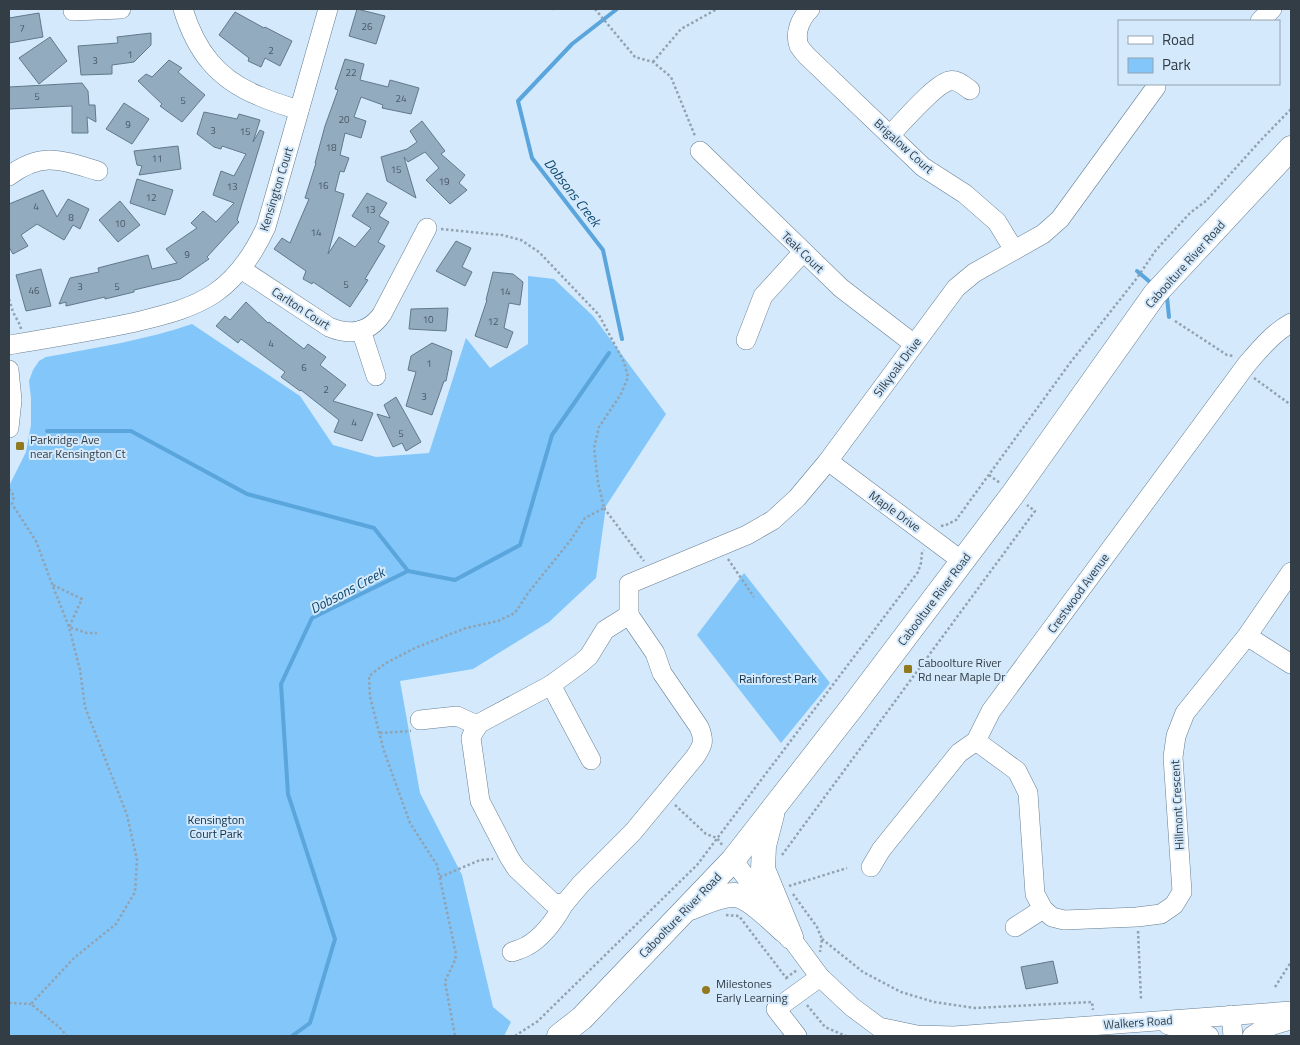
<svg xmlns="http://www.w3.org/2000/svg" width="1300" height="1045" viewBox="0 0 1300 1045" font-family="'Titillium Web',sans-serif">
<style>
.green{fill:#82c6fa}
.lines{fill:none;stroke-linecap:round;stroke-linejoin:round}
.stream{stroke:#5aa5dc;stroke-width:4}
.building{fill:#92abbf;stroke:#61798c}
.minor-casing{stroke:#667e92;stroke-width:20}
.major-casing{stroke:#667e92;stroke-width:25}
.path{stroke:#91a2b0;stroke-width:2.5;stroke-dasharray:2.5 2.5;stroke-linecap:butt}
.minor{stroke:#fff;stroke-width:19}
.major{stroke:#fff;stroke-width:24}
.poi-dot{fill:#91791f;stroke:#d4e9fb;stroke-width:2}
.labels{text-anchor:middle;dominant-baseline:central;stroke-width:4;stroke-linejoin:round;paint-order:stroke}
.number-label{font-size:10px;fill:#4a5864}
.street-label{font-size:12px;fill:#323d45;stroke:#d4e9fb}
.poi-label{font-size:12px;fill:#323d45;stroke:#d4e9fb;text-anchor:start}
.park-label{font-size:12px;fill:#0c2d44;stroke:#d4e9fb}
.water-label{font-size:14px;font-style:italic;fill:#0f486d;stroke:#d4e9fb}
</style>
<rect width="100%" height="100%" fill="#d4e9fb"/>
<!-- green -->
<g class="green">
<path d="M528 276 554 279 593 316 666 414 606 506 596 578 549 622 473 669 400 681 420 793 462 875 493 1007 511 1022 504 1036H9V486L26 452 31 425V398L29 381 33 370 39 361 46 357C95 348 145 340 192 324L300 396 333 445 376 457 429 453 466 338 490 368 528 344Z"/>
<path d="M744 573 830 683 781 743 697 635Z"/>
</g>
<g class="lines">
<!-- stream -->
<g class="stream">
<path d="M617 9 572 44 518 101 532 158 603 250 622 339"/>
<path d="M1137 271 1150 282"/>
<path d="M1167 297 1169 317"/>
<path d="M47 431H131L247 494 374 528 408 571"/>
<path d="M292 1036 310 1023 335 939 288 794 281 684 312 618 408 571 455 580 520 545 552 435 609 353"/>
</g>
</g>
<!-- building -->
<g class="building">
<path d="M357 9 385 16 376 44 349 36Z"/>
<path d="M235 12 264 28 265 27 292 41 280 66 265 58 261 67 248 61 249 58 219 35Z"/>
<path d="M39 13 43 37 9 43V18Z"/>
<path d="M151 33V45L134 62 112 65V74L81 75 78 46 118 43 117 37Z"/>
<path d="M50 37 67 61 39 84 19 58Z"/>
<path d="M345 59 364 64 360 80 388 87 390 80 419 88 411 114 382 108 383 105 361 97 354 117 366 121 361 138 345 133 340 155 349 158 344 172 340 171 335 191 344 194 328 254 339 237 355 247 371 228 352 216 367 193 387 203 379 216 389 222 378 242 385 246 365 279 368 280 350 307 313 282 312 284 303 279 306 271 274 249 282 238 290 243 309 199 305 198 316 163H315L325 126 338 90 335 89Z"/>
<path d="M169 60 182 68 178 72 205 95 182 122 160 106 162 104 138 81 146 74 152 77Z"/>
<path d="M82 83 88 91 89 105H95L96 122 87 117 88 133H72V106L9 109V87Z"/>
<path d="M124 103 149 119 132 144 106 129Z"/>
<path d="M204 112 237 119 239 114 260 120 253 142 260 130 264 132 237 220 239 222 207 257 209 259 180 279 134 290V292L105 299V297L66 306V302L59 304 70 278 99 272 98 268 148 255 152 269 177 263 166 249 197 228 191 223 203 211 216 222 234 203 213 195 221 171 234 176 246 154 222 146 221 149 214 147 197 134Z"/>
<path d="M422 121 445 151 441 154 465 175 459 183 467 190 450 204 426 180 439 168 425 152 408 162 404 157 416 198 387 181 381 157 407 149 417 142 410 131Z"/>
<path d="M178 146 181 169 139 175 142 166 137 165 134 151Z"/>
<path d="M137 179 173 190 165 215 130 203Z"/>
<path d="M43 190 57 217 68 199 89 209 80 229 73 225 64 240 37 224 21 235 28 246 13 254 9 247V204Z"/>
<path d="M120 201 140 225 118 242 99 220Z"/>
<path d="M456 241 471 248 462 267 472 272 465 286 436 271Z"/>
<path d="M41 269 51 306 26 311 16 275Z"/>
<path d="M493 272 513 274 523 282 520 305 509 303 504 328 513 332 507 348 475 336 487 300H486Z"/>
<path d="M246 302 268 323 269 322 304 349 308 344 326 357 320 365 346 385 333 401 373 413 362 441 334 432 339 420 301 390 300 391 281 377 285 372 241 339 238 343 216 326 225 316 230 320Z"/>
<path d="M448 308 446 331 409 329 411 309Z"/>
<path d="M432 343 452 351 446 381H444L432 415 406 406 416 372 408 370 411 356Z"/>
<path d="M396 397 421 442 406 451 402 443 393 447 377 414 390 418 384 405Z"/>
<path d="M1053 961 1058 983 1026 989 1021 967Z"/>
</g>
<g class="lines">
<!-- minor casing -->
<g class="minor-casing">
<g id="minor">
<path d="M183 9C196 51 217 79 259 96 272 102 286 106 299 110"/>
<path d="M810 9C801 18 794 32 799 46 801 49 804 53 807 56L923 167 965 194 997 222 1014 250"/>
<path d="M73 11 121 9"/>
<path d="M1260 21 1272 9"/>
<path d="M891 134C903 122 934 85 949 81 957 79 963 85 970 90"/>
<path d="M700 151 841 288 914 344"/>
<path d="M9 176C42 151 61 160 98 171"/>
<path d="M241 269 329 327C350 336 369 333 382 314L427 228"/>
<path d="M361 330 376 376"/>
<path d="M746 340 763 296 803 252"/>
<path d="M9 345C51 338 94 331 136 322 164 315 191 309 215 293 238 277 254 253 266 227L328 9"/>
<path d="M9 370 12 400 9 428"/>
<path d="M828 461 962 561"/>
<path d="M629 615V584L747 535 773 520 797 498 828 461 956 288 974 273 1043 234 1060 219 1156 87"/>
<path d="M629 615 655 653 662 673 699 727C705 741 703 745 695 757L633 832 581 884 564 904 553 903 516 868 509 857 480 801 471 738C473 732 476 728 480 723L551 685 581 663 589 656 605 630Z"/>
<path d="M1247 636 1291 664"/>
<path d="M551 685 591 760"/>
<path d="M420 720 457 716 470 722 476 728"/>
<path d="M976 741 1017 771 1028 793 1035 894 1043 909 1052 917 1064 920 1137 917 1161 914 1174 905 1182 892 1173 757 1176 736 1185 713 1247 636 1291 572"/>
<path d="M733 860 820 977 852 1007 879 1027 917 1035 954 1036 1291 1011"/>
<path d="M871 867 881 850 959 753 976 741 991 711 1247 364C1260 349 1273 333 1291 323"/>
<path d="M1015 927 1043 909"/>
<path d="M512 952C517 950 522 949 527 946 543 937 555 920 564 904"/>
<path d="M1231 1015 1233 1036"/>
<path d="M1168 1025 1198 1032 1209 1036"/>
<path d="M797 1036 776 1009 820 977"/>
<path d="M1252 1036C1264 1027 1277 1024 1291 1020"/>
</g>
</g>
<!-- major casing -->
<g class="major-casing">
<g id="major">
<path d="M772 815 764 846 763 869 791 937"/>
<path d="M690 908C704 903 720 894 735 895 750 896 774 922 786 932"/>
<path d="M559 1036 582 1018 733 860 853 706 1013 494 1155 294 1291 148"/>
</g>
</g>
<!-- path -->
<g class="path">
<path d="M552 9H553"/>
<path d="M595 9 635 57 653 62 671 77 695 136"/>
<path d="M653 62 681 29 717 9"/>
<path d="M441 229 502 235 521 240 539 252 599 315 624 362 628 377 621 394 599 427 594 448 598 482 604 508 585 518 570 541 528 593 515 613 498 621 466 628 415 648 386 663 369 676 370 697 384 751 410 823 437 865 456 954C455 965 448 972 445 982L455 1036"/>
<path d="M9 299 13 312 20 325 21 329"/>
<path d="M1175 321 1227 355 1234 356"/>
<path d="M1254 378 1291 405"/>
<path d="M989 475 1000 483"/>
<path d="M9 489 14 496 12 504 36 541 52 584 69 627 80 670 85 707 127 815 137 860 135 892 116 924 74 958 31 1004 59 1027 67 1036"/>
<path d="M604 508 644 561"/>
<path d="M941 526 946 525 956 520 1070 363 1137 278 1156 250 1190 213 1206 201 1260 141 1291 109"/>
<path d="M728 559 754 597"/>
<path d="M53 585 82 599 69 627 87 633H97"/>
<path d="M380 733 411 731"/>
<path d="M675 805 706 834 717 838 723 846"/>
<path d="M782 855 1035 511 1027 505"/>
<path d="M440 877 480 860 493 859"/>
<path d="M789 886 847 868"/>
<path d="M793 894 817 927 822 939 820 952"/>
<path d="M726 915 739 916 787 979"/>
<path d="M1138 931 1141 999"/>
<path d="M822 939 863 972 901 992 934 1002 975 1008 1092 1002 1093 1010"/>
<path d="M786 978 797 970"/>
<path d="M1275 987 1291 962"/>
<path d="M9 1003 31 1004"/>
<path d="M807 1005 825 1027 846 1036"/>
<path d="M515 1036 538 1021 697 865 918 572 921 563 922 553 924 550"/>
</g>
<!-- minor -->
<use href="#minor" class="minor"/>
<!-- major -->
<use href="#major" class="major"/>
</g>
<!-- markers -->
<g class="poi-dot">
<rect x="15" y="441" width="10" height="10" rx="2.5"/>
<rect x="903" y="664" width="10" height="10" rx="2.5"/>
<circle cx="706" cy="990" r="5"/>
</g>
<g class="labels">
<!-- number labels -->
<g class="number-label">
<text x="367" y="26">26</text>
<text x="22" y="28">7</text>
<text x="271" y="50">2</text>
<text x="130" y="54">1</text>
<text x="95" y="60">3</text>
<text x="351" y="72">22</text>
<text x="37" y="96">5</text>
<text x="401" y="98">24</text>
<text x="183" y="100">5</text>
<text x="344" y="119">20</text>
<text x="128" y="124">9</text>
<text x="213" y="130">3</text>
<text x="245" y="131">15</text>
<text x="331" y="147">18</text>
<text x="157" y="158">11</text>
<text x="396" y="169">15</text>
<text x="444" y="181">19</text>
<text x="323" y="185">16</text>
<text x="232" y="186">13</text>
<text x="151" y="197">12</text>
<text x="36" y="206">4</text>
<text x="370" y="209">13</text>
<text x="71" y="217">8</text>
<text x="120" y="223">10</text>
<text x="316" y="232">14</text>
<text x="187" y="254">9</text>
<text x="346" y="284">5</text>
<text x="80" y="286">3</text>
<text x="117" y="286">5</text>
<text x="34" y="290">46</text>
<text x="505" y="291">14</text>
<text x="428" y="319">10</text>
<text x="493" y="321">12</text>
<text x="271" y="343">4</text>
<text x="429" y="363">1</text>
<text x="304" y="367">6</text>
<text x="326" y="389">2</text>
<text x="424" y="396">3</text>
<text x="354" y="422">4</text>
<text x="401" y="433">5</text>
</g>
<!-- street labels -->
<g class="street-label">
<text transform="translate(904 146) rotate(42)">Brigalow Court</text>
<text transform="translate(276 189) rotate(-73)">Kensington Court</text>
<text transform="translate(803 252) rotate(44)">Teak Court</text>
<text transform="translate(1185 264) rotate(-48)">Caboolture River Road</text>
<text transform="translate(301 308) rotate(33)">Carlton Court</text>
<text transform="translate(897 367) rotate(-53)">Silkyoak Drive</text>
<text transform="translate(895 511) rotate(36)">Maple Drive</text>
<text transform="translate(1078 593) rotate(-54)">Crestwood Avenue</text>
<text transform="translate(934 599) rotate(-53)">Caboolture River Road</text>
<text transform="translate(1177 805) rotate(-93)">Hillmont Crescent</text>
<text transform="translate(680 915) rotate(-46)">Caboolture River Road</text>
<text transform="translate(1138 1022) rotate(-4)">Walkers Road</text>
</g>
<!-- poi labels -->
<g class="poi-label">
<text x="30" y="439">Parkridge Ave<tspan x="30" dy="14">near Kensington Ct</tspan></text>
<text x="918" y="662">Caboolture River<tspan x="918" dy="14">Rd near Maple Dr</tspan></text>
<text x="716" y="983">Milestones<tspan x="716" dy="14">Early Learning</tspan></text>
</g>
<!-- park labels -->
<g class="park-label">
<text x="778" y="678">Rainforest Park</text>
<text x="216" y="819">Kensington<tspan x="216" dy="14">Court Park</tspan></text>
</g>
<!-- water labels -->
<g class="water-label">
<text transform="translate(573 192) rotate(52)">Dobsons Creek</text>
<text transform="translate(347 590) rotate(-28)">Dobsons Creek</text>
</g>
</g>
<!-- border -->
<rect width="1300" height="1045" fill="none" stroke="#323d45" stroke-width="20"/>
<!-- legend -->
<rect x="1118" y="20" width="162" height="65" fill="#d4e9fb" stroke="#93a4b2"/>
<rect x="1128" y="36" width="25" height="8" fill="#ffffff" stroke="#93a4b2"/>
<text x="1162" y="45" font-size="15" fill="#323d45">Road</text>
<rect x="1128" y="58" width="25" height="15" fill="#82c6fa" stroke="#93a4b2"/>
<text x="1162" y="70" font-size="15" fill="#323d45">Park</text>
</svg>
